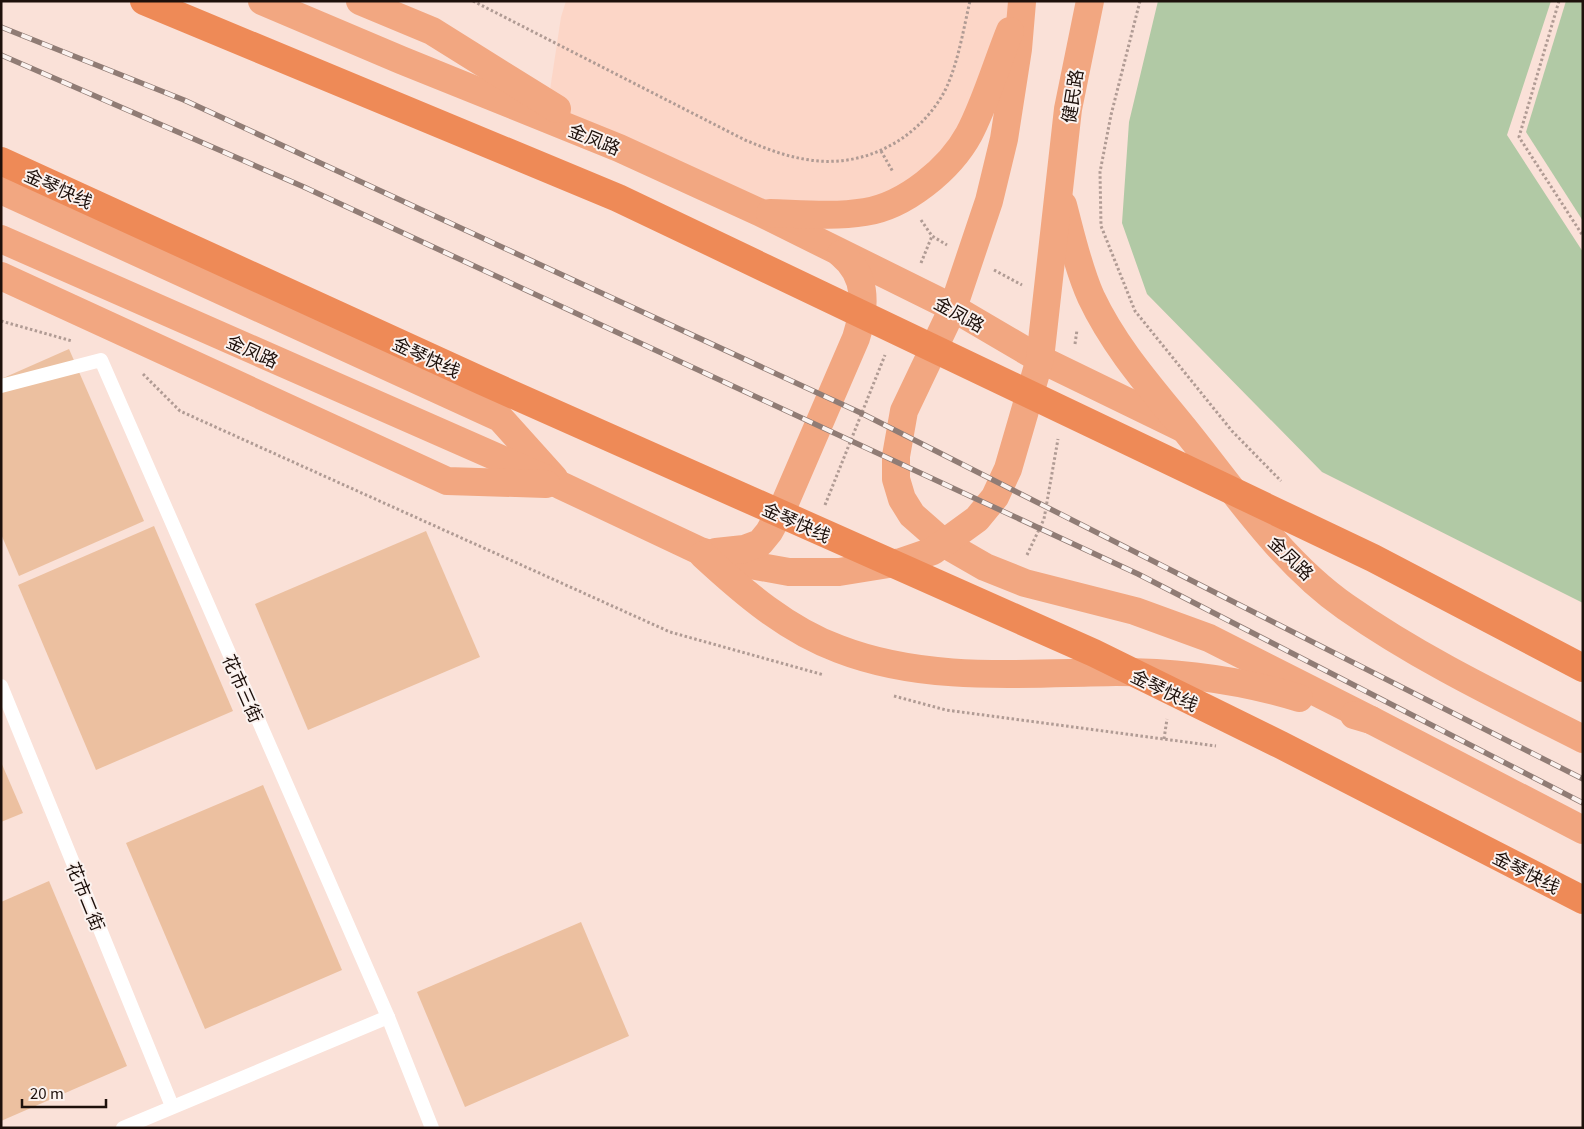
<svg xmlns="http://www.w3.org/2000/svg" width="1584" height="1129" viewBox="0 0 1584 1129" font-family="Georgia,'Noto Sans SC',serif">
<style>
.built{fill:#fcd6c7}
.green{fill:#b1c9a5}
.building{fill:#ecc0a0}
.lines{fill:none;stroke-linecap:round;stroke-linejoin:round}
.path{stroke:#b09b94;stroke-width:3;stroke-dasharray:2.5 2.5;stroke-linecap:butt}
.service{stroke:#fff;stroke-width:14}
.primary{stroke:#f2a781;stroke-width:28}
.trunk{stroke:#ee8a57;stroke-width:28}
.rail-casing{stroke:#907c75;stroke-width:5.5}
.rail{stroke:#fbf2ef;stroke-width:4;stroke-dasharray:11;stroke-linecap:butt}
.labels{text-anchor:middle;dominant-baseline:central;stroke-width:4;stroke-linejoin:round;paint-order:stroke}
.street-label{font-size:18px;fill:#1d100b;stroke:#fbf2ef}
</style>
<rect width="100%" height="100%" fill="#fae1d8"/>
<!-- built -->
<path class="built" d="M566 1H1021L969 134 906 196 759 212 548 103 561 17Z"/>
<!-- green -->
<g class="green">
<path d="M1158 1H1551L1507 135 1583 252V603L1322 472 1147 294 1122 223 1129 122Z"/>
<path d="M1566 1H1583V221L1526 132Z"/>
</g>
<!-- building -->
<g class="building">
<path d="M69 349 144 521 19 576 1 534V379Z"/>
<path d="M154 526 233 711 96 770 18 585Z"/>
<path d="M426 531 480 657 308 730 255 604Z"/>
<path d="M1 762 23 813 1 822Z"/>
<path d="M263 785 342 970 205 1029 126 843Z"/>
<path d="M49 881 127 1066 1 1121V902Z"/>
<path d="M581 922 629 1036 465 1107 417 992Z"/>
</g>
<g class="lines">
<!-- path -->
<g class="path">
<path d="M473 1 745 140C767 149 787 157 810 160 863 168 915 141 942 96 957 70 963 31 970 1"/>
<path d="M1140 1 1111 115 1100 172 1101 226 1135 311 1232 431 1281 481"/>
<path d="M1559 1 1519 137 1583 236"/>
<path d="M881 151 893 172"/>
<path d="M921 220 932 236 947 245"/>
<path d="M921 263 932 236"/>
<path d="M994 270 1022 285"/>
<path d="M1 321 72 341"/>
<path d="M1075 344 1077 330"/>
<path d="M143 374 180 411 670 632 824 675"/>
<path d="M825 505 885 355"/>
<path d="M1027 555 1044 519 1058 439"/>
<path d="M894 696 946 710 1216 746"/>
<path d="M1164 739 1167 719"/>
</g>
<!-- service -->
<g class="service">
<path d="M1 386 101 360 388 1017 432 1128"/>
<path d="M1 686 172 1106"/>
<path d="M123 1128 388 1017"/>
</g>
<!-- primary -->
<g class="primary">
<path d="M262 1 401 60 619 148 759 212 953 308 1040 359 1184 429"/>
<path d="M360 1 432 31 557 109"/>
<path d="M1022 2 1018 49 1004 139 989 201 953 308 904 411 896 456V479L902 499 912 515 945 544 985 567 1025 583 1135 611 1209 638 1371 720"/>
<path d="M1 190 500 418 554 478"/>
<path d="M1063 205C1071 235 1078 268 1091 297 1116 350 1154 391 1190 436 1237 495 1283 563 1346 607 1420 659 1502 698 1583 739"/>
<path d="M770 213C802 214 834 217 865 212 905 206 950 169 969 134 985 104 997 63 1010 31"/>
<path d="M1 239 560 485 700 551 739 563 789 572H839L901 562 933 551 977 519 995 497 1008 469 1040 359 1068 109 1090 1"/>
<path d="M1 276 447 481 546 484"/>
<path d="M716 552 744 549 760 543 769 532 784 505 856 338C866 307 868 276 841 254"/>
<path d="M703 555C743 592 787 630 839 649 927 683 1024 673 1116 672 1177 672 1241 680 1299 698"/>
<path d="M1354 715 1371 720 1583 830"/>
</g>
<!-- trunk -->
<g class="trunk">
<path d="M144 1 618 198 1373 558 1583 668"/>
<path d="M1 161 480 380 1094 653 1281 745 1583 900"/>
</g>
<!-- rail casing -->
<g class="rail-casing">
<g id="rail">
<path d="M1 27 184 100 861 413 1583 779"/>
<path d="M1 55 304 187 1138 574 1583 803"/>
</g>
</g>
<!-- rail -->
<use href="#rail" class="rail"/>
</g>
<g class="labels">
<!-- street labels -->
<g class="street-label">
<text transform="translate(1071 96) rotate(-81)">健民路</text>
<text transform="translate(595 138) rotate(22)">金凤路</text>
<text transform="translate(59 187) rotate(24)">金琴快线</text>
<text transform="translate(960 313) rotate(29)">金凤路</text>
<text transform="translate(253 350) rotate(24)">金凤路</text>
<text transform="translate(427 356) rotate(25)">金琴快线</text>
<text transform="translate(797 521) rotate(24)">金琴快线</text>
<text transform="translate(1292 557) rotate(44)">金凤路</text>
<text transform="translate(244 688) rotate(66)">花市三街</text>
<text transform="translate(1165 689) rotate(26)">金琴快线</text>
<text transform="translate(1527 871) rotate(27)">金琴快线</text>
<text transform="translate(87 896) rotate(68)">花市二街</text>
</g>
</g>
<!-- border -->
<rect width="1584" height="1129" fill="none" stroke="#1d100b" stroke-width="5"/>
<!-- scale -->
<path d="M22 1099v8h84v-8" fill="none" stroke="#1d100b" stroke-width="2.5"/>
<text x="30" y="1099" font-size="15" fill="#1d100b" stroke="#fbf2ef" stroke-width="4" paint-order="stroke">20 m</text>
</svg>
